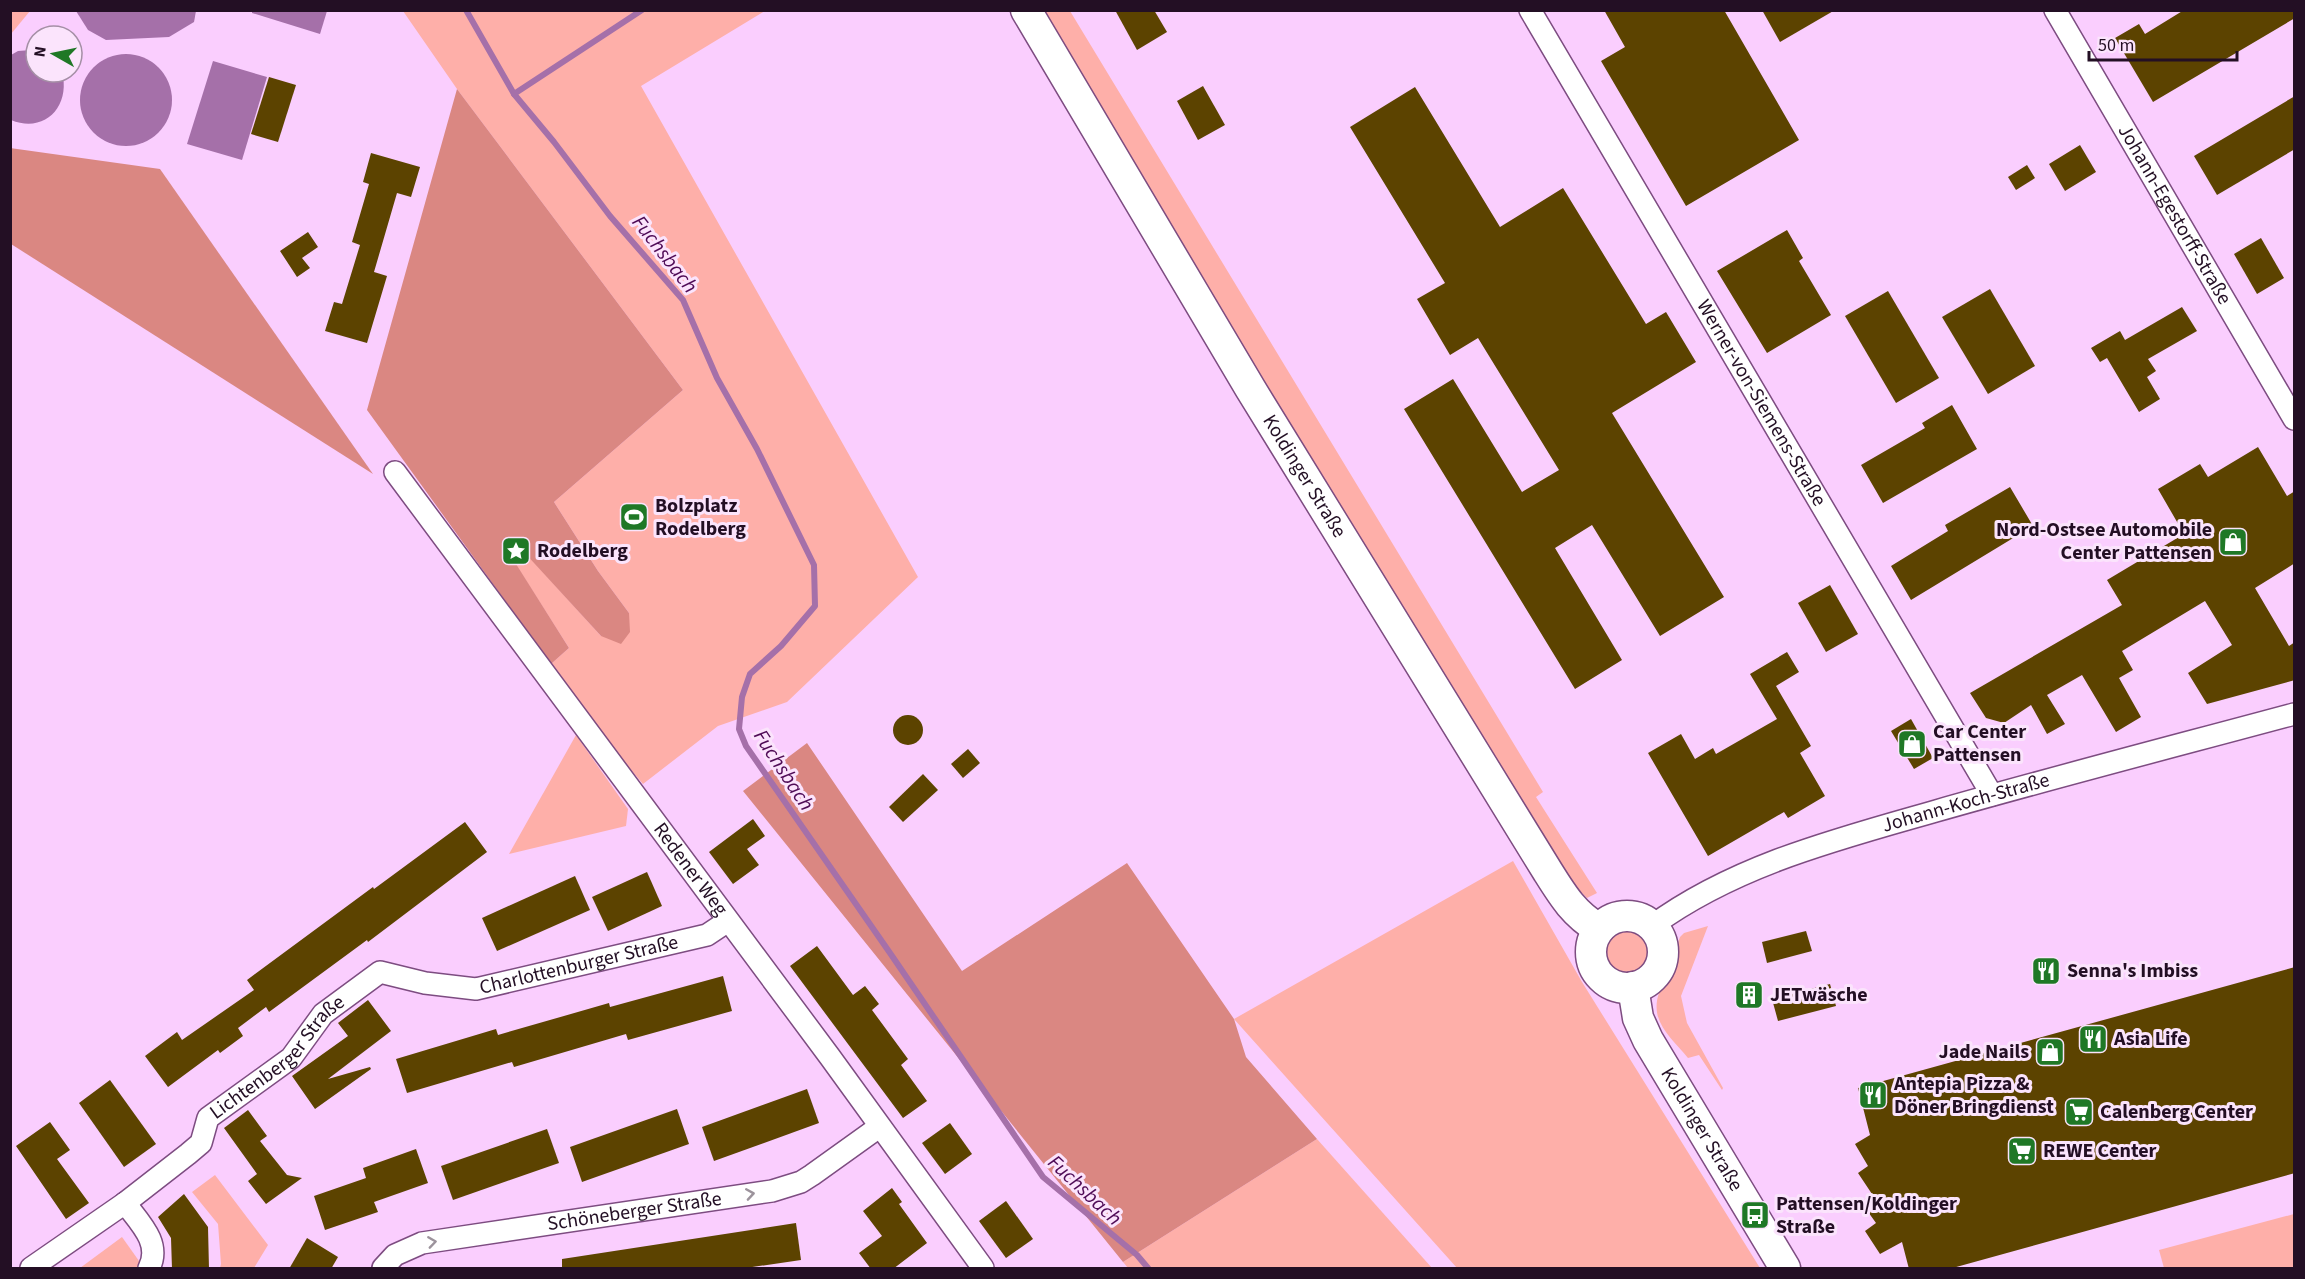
<svg xmlns="http://www.w3.org/2000/svg" width="2305" height="1279" viewBox="0 0 2305 1279" font-family="'Source Sans 3',sans-serif">
<style>
.green{fill:#feafa9}
.forest{fill:#da8782}
.water{fill:#a570a9}
.lines{fill:none;stroke-linecap:round;stroke-linejoin:round}
.stream{stroke:#a570a9;stroke-width:6}
.building{fill:#5c4300}
.street-casing{stroke:#7d4c81;stroke-width:24}
.secondary-casing{stroke:#7d4c81;stroke-width:33}
.street{stroke:#fff;stroke-width:21}
.secondary{stroke:#fff;stroke-width:30}
.oneway{stroke:#9c939c}
.labels{text-anchor:middle;dominant-baseline:central;stroke-width:6;stroke-linejoin:round;paint-order:stroke}
.street-label{font-size:20px;fill:#230f24;stroke:#fbe4fc}
.poi-label{font-size:20px;font-weight:bold;fill:#230f24;stroke:#fbe4fc;text-anchor:start}
.water-label{font-size:21px;font-style:italic;fill:#4f0b56;stroke:#fbe4fc}
</style>
<rect width="100%" height="100%" fill="#facefe"/>
<!-- green -->
<g class="green">
<path d="M11 10 30 11 11 34 10 11Z"/>
<path d="M403 11H765L641 86 918 577 787 702 718 726 643 784 584 715 551 664 569 648 504 546 512 538 601 636 629 613 598 571 554 502 683 390 457 89Z"/>
<path d="M1043 11H1070L1543 792 1536 797 1597 893 1587 898 1574 885 1517 795 1290 425Z"/>
<path d="M576 735 628 809 626 826 509 854Z"/>
<path d="M1513 861 1582 982 1760 1268H1457L1234 1019Z"/>
<path d="M1708 926 1681 996 1687 1023 1723 1088 1722 1090 1699 1055 1688 1058C1672 1038 1649 1022 1659 993 1662 984 1669 978 1673 969 1676 958 1676 947 1680 937L1684 933Z"/>
<circle cx="1626" cy="952" r="22"/>
<path d="M1317 1139 1432 1268H1128L1123 1262Z"/>
<path d="M215 1175 268 1245 254 1268H220L221 1264 218 1224 192 1192Z"/>
<path d="M2294 1214V1268H2164L2159 1250Z"/>
<path d="M122 1237 144 1268H80Z"/>
</g>
<!-- forest -->
<g class="forest">
<path d="M457 89 683 390 554 502 598 571 629 613 630 632 621 644 601 636 512 539 504 545 569 648 551 664 367 410Z"/>
<path d="M10 148 160 169 373 474 11 244Z"/>
<path d="M807 743 962 971 1127 863 1234 1019 1246 1057 1317 1139 1123 1262 743 791Z"/>
</g>
<!-- water -->
<g class="water">
<path d="M76 11H196L194 22 169 37 106 40 88 30Z"/>
<path d="M252 11V10L327 11 320 34 252 13Z"/>
<path d="M31 50 36 52V72H62C71 106 45 134 11 120V55L18 51Z"/>
<circle cx="126" cy="100" r="46"/>
<path d="M213 61 267 77 242 160 187 144Z"/>
</g>
<g class="lines">
<!-- stream -->
<g class="stream">
<path d="M466 10 514 94 554 142 610 216 683 300 717 378 757 449 814 565 815 606 781 646 750 674 742 697 739 729 746 746 890 953 1043 1177 1137 1255 1148 1268"/>
<path d="M514 94 642 10"/>
</g>
</g>
<!-- building -->
<g class="building">
<path d="M1115 10H1154L1167 32 1137 50Z"/>
<path d="M1604 10H1724L1799 140 1686 206 1601 61 1625 47Z"/>
<path d="M1762 10H1835L1780 42Z"/>
<path d="M2184 10H2295V18L2153 102 2115 38 2139 24 2145 34Z"/>
<path d="M269 77 296 85 278 142 251 134Z"/>
<path d="M1203 86 1225 125 1198 140 1177 101Z"/>
<path d="M1415 87 1500 227 1563 188 1646 324 1666 312 1696 362 1612 413 1724 597 1660 636 1592 525 1555 548 1622 660 1575 689 1404 409 1453 379 1522 492 1559 470 1478 338 1450 355 1417 299 1445 283 1350 127Z"/>
<path d="M2295 96V149L2217 195 2194 156Z"/>
<path d="M2080 145 2096 172 2065 191 2049 164Z"/>
<path d="M371 153 420 167 411 197 397 193 374 272 387 276 367 343 325 331 334 302 342 304 360 245 352 242 369 184 363 182Z"/>
<path d="M2027 165 2035 178 2016 190 2008 177Z"/>
<path d="M1787 230 1803 258 1799 261 1831 315 1767 353 1717 271Z"/>
<path d="M308 232 318 247 302 258 310 268 297 277 280 251Z"/>
<path d="M2261 238 2284 278 2257 294 2234 254Z"/>
<path d="M1990 289 2035 366 1988 394 1942 317Z"/>
<path d="M1888 291 1939 378 1896 403 1845 316Z"/>
<path d="M2182 307 2197 331 2148 359 2156 371 2147 377 2160 399 2139 412 2107 358 2100 362 2091 348 2120 331 2125 340Z"/>
<path d="M1952 405 1977 449 1883 503 1861 465 1925 428 1922 423Z"/>
<path d="M2258 447 2287 496 2295 491V563L2255 588 2289 646 2295 642V680L2207 704 2188 673 2232 645 2205 601 2122 651 2133 670 2119 678 2141 717 2116 732 2082 675 2047 695 2065 724 2047 734 2031 705 2004 723 1986 718 1970 693 2122 605 2107 580 2184 534 2158 489 2200 464 2208 477Z"/>
<path d="M2010 487 2033 526 1911 600 1891 566 1948 531 1945 525Z"/>
<path d="M1830 585 1858 634 1826 652 1798 603Z"/>
<path d="M1787 652 1799 672 1776 686 1811 746 1800 753 1825 796 1788 818 1784 812 1708 856 1648 753 1681 734 1695 759 1713 748 1716 754 1777 719 1750 674Z"/>
<circle cx="908" cy="730" r="15"/>
<path d="M1911 719 1933 758 1914 769 1891 731Z"/>
<path d="M968 749 980 763 963 778 951 764Z"/>
<path d="M923 774 938 790 903 822 889 807Z"/>
<path d="M753 819 765 836 747 849 759 865 733 884 709 852Z"/>
<path d="M465 822 487 852 368 942 367 940 269 1012 266 1007 238 1028 243 1036 220 1053 218 1050 168 1087 145 1056 177 1032 182 1040 254 990 247 980 373 887 374 889Z"/>
<path d="M647 872 662 906 608 931 592 897Z"/>
<path d="M575 876 590 910 497 951 482 918Z"/>
<path d="M1806 931 1812 951 1767 963 1762 942Z"/>
<path d="M817 946 853 995 865 986 879 1004 872 1010 908 1059 901 1065 927 1101 903 1118 790 966Z"/>
<path d="M2295 967V1173L1949 1269H1909L1902 1242 1880 1254 1865 1231 1876 1223 1861 1202 1872 1194 1858 1173 1868 1166 1855 1144 1870 1135 1858 1088Z"/>
<path d="M723 976 732 1011 628 1040 626 1034 514 1067 512 1062 407 1093 396 1059 496 1029 498 1035 609 1003 610 1007Z"/>
<path d="M1756 982 1761 999 1740 1005 1736 988Z"/>
<path d="M1830 984 1836 1006 1778 1021 1772 999Z"/>
<path d="M368 1000 391 1031 328 1079 370 1067 371 1069 315 1109 292 1076 348 1036 338 1023Z"/>
<path d="M110 1080 156 1144 124 1167 79 1103Z"/>
<path d="M807 1089 819 1123 714 1161 702 1127Z"/>
<path d="M677 1109 689 1144 582 1182 570 1147Z"/>
<path d="M248 1110 267 1136 260 1141 287 1175 302 1178 266 1204 248 1181 257 1174 224 1128Z"/>
<path d="M50 1122 70 1150 57 1159 89 1203 66 1219 16 1146Z"/>
<path d="M950 1123 972 1154 945 1174 922 1143Z"/>
<path d="M547 1129 559 1163 453 1200 441 1166Z"/>
<path d="M416 1149 428 1183 374 1202 378 1212 325 1230 314 1196 366 1178 363 1168Z"/>
<path d="M892 1188 902 1202 899 1204 927 1243 893 1269H871L859 1253 882 1236 863 1211Z"/>
<path d="M184 1194 208 1227 209 1269H172L171 1238 158 1217Z"/>
<path d="M1006 1201 1033 1239 1006 1258 979 1221Z"/>
<path d="M796 1223 801 1260 739 1269H562V1259Z"/>
<path d="M307 1238 338 1257 331 1269H289Z"/>
</g>
<g class="lines">
<!-- street casing -->
<g class="street-casing">
<g id="street">
<path id="s1" d="M1530 10 1992 795"/>
<path id="s2" d="M2055 10 2294 419"/>
<path id="s3" d="M395 472 830 1057 983 1268"/>
<path id="s4" d="M1652 926C1735 865 1838 839 1936 811 2055 777 2175 746 2294 714"/>
<path d="M125 1203C139 1222 162 1243 149 1268"/>
<path id="s5" d="M31 1268 125 1203 188 1154 201 1143 208 1118 291 1058 323 1014 380 972 425 983 476 989 707 935 728 921"/>
<path id="s6" d="M383 1268 395 1255 422 1243 772 1191 801 1182 812 1175 879 1127"/>
</g>
</g>
<!-- secondary casing -->
<g class="secondary-casing">
<g id="secondary">
<path id="s7" d="M1026 10 1250 388 1548 872C1563 896 1574 914 1599 929"/>
<circle cx="1627" cy="952" r="36"/>
<path id="s8" d="M1633 987 1638 1018 1648 1040 1785 1268"/>
</g>
</g>
<!-- street -->
<use href="#street" class="street"/>
<!-- secondary -->
<use href="#secondary" class="secondary"/>
</g>
<!-- one-way arrows -->
<defs><path id="oneway-chevron" d="M-2-3.5L2.5 0L-2 3.5" fill="none" stroke-width="1.6" stroke-linecap="round" stroke-linejoin="round" transform="scale(1.5)"/></defs>
<g class="oneway">
<use href="#oneway-chevron" transform="translate(750 1194) rotate(-9)"/>
<use href="#oneway-chevron" transform="translate(432 1242) rotate(-8)"/>
</g>
<!-- icons -->
<defs>
<g id="stadium-square" transform="scale(1.5)"><rect x="-9" y="-9" width="18" height="18" rx="4" fill="#1f7826" stroke="#fbe4fc"/><path d="M0-5a6.5 5 0 1 0 0 10a6.5 5 0 1 0 0-10ZM-3.5-1.8h7v3.6h-7Z" fill="#fff"/></g>
<g id="shop-square" transform="scale(1.5)"><rect x="-9" y="-9" width="18" height="18" rx="4" fill="#1f7826" stroke="#fbe4fc"/><path d="M-5-2.5h2.3a2.7 3.5 0 0 1 5.4 0H5L5.5 6h-11ZM-1.5-2.5h3a1.5 2.3 0 0 0-3 0Z" fill="#fff"/></g>
<g id="sight-square" transform="scale(1.5)"><rect x="-9" y="-9" width="18" height="18" rx="4" fill="#1f7826" stroke="#fbe4fc"/><path d="M0-6L1.8-2.2L6-1.7L2.9 1.2L3.7 5.4L0 3.3L-3.7 5.4L-2.9 1.2L-6-1.7L-1.8-2.2Z" fill="#fff"/></g>
<g id="restaurant-square" transform="scale(1.5)"><rect x="-9" y="-9" width="18" height="18" rx="4" fill="#1f7826" stroke="#fbe4fc"/><path d="M-5-6h1v4h1v-4h1v4h1v-4h1v5L-1.5 .5V6h-2V.5L-5-1ZM5-6V6H3V1.5H1.5Q1.5-4 5-6Z" fill="#fff"/></g>
<g id="building-square" transform="scale(1.5)"><rect x="-9" y="-9" width="18" height="18" rx="4" fill="#1f7826" stroke="#fbe4fc"/><path d="M-4-6H4V6H1V3H-1V6H-4ZM-2.5-4.3h1.7v1.8h-1.7ZM.8-4.3h1.7v1.8H.8ZM-2.5-1h1.7V.8h-1.7ZM.8-1h1.7V.8H.8Z" fill="#fff"/></g>
<g id="supermarket-square" transform="scale(1.5)"><rect x="-9" y="-9" width="18" height="18" rx="4" fill="#1f7826" stroke="#fbe4fc"/><path d="M-6-5.5h2.5l.6 2H6L4.5 2H-2.5L-4.4-4H-6ZM-1.5 3.2a1.3 1.3 0 1 0 .1 0ZM3 3.2a1.3 1.3 0 1 0 .1 0Z" fill="#fff"/></g>
<g id="bus-square" transform="scale(1.5)"><rect x="-9" y="-9" width="18" height="18" rx="4" fill="#1f7826" stroke="#fbe4fc"/><path d="M-5-6H5V4H4V6H2V4H-2V6H-4V4H-5ZM-3.5-4V0h7V-4ZM-3.5 1.2v1.5H-2V1.2ZM2 1.2v1.5H3.5V1.2Z" fill="#fff"/></g>
</defs>
<g fill-rule="evenodd">
<use href="#stadium-square" x="634" y="517"/>
<use href="#shop-square" x="2233" y="542"/>
<use href="#sight-square" x="516" y="551"/>
<use href="#shop-square" x="1912" y="744"/>
<use href="#restaurant-square" x="2046" y="971"/>
<use href="#building-square" x="1749" y="995"/>
<use href="#restaurant-square" x="2093" y="1039"/>
<use href="#shop-square" x="2050" y="1052"/>
<use href="#restaurant-square" x="1873" y="1095"/>
<use href="#supermarket-square" x="2079" y="1112"/>
<use href="#supermarket-square" x="2022" y="1151"/>
<use href="#bus-square" x="1755" y="1215"/>
</g>
<g class="labels">
<!-- street labels -->
<g class="street-label">
<text stroke="none"><textPath href="#s2" startOffset="237">Johann-Egestorff-Straße</textPath></text>
<text stroke="none"><textPath href="#s1" startOffset="456">Werner-von-Siemens-Straße</textPath></text>
<text stroke="none"><textPath href="#s7" startOffset="543">Koldinger Straße</textPath></text>
<text stroke="none"><textPath href="#s4" startOffset="339">Johann-Koch-Straße</textPath></text>
<text stroke="none"><textPath href="#s3" startOffset="495">Redener Weg</textPath></text>
<text stroke="none"><textPath href="#s5" startOffset="668">Charlottenburger Straße</textPath></text>
<text stroke="none"><textPath href="#s5" startOffset="330">Lichtenberger Straße</textPath></text>
<text stroke="none"><textPath href="#s8" startOffset="160">Koldinger Straße</textPath></text>
<text stroke="none"><textPath href="#s6" startOffset="262">Schöneberger Straße</textPath></text>
</g>
<!-- poi labels -->
<g class="poi-label">
<text x="655" y="506">Bolzplatz<tspan x="655" dy="23">Rodelberg</tspan></text>
<text x="2212" y="530" text-anchor="end">Nord-Ostsee Automobile<tspan x="2212" dy="23">Center Pattensen</tspan></text>
<text x="537" y="551">Rodelberg</text>
<text x="1933" y="732">Car Center<tspan x="1933" dy="23">Pattensen</tspan></text>
<text x="2067" y="971">Senna's Imbiss</text>
<text x="1770" y="995">JETwäsche</text>
<text x="2114" y="1039">Asia Life</text>
<text x="2029" y="1052" text-anchor="end">Jade Nails</text>
<text x="1894" y="1084">Antepia Pizza &amp;<tspan x="1894" dy="23">Döner Bringdienst</tspan></text>
<text x="2100" y="1112">Calenberg Center</text>
<text x="2043" y="1151">REWE Center</text>
<text x="1776" y="1204">Pattensen/Koldinger<tspan x="1776" dy="23">Straße</tspan></text>
</g>
<!-- water labels -->
<g class="water-label">
<text transform="translate(665 254) rotate(52)">Fuchsbach</text>
<text transform="translate(784 770) rotate(57)">Fuchsbach</text>
<text transform="translate(1085 1190) rotate(43)">Fuchsbach</text>
</g>
</g>
<!-- border -->
<rect width="2305" height="1279" fill="none" stroke="#230f24" stroke-width="24"/>
<!-- north arrow -->
<g transform="translate(54 54) rotate(279)"><circle r="28" fill="#fbe4fc" stroke="#a58fa6" stroke-width="1.5"/>
<path d="M0-4.5L10 22L0 15L-10 22Z" fill="#1f7826"/>
<text y="-9" font-size="16" font-weight="bold" text-anchor="middle" fill="#230f24">N</text>
</g>
<!-- scale -->
<path d="M2089 51v9h148v-9" fill="none" stroke="#230f24" stroke-width="3"/>
<text x="2098" y="51" font-size="18" fill="#230f24" stroke="#fbe4fc" stroke-width="4.5" paint-order="stroke">50 m</text>
</svg>
